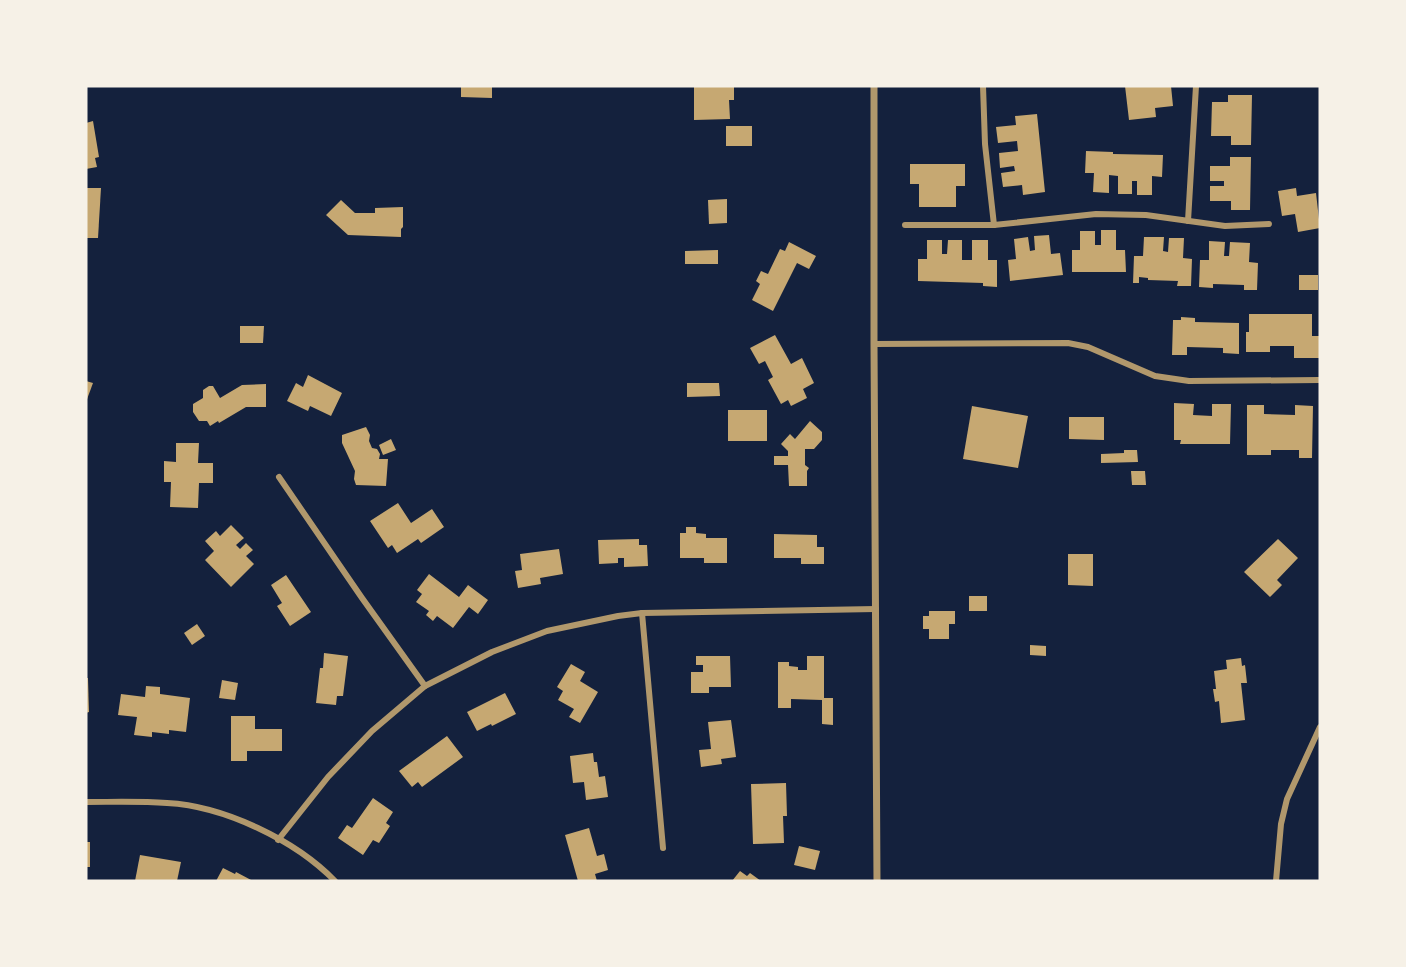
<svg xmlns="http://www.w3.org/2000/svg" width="1406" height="967" viewBox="0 0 1406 967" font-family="'IBM Plex Serif',serif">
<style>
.building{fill:#c6a872}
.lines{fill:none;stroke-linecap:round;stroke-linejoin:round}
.minor{stroke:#b1986c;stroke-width:6}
.tertiary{stroke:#b1986c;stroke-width:7}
</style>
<rect width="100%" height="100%" fill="#14213d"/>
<!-- building -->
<g class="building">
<path d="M461 86H492V98L461 97Z"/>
<path d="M694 86H734V100H729L730 119 694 120Z"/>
<path d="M1125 86H1171L1173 106 1155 108 1156 117 1129 120Z"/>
<path d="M1228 95H1252L1251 145H1231V136H1211L1212 102H1228Z"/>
<path d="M1037 114 1045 192 1023 195 1022 185 1003 187 1001 173 1015 171 1014 166 1000 168 999 153 1018 151 1017 141 998 143 996 127 1016 125 1015 116Z"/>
<path d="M93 121 99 157 95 158 97 167 86 169V123Z"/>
<rect x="726" y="126" width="26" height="20"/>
<path d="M1086 151 1113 152V154L1163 155 1162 177 1152 176V195H1137V181H1132V194H1118V176L1109 175V193L1093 192 1094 173H1085Z"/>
<path d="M1230 157H1251L1250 210H1231V201H1210V186H1224V181H1210V166H1230Z"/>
<path d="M910 164H965V186H956V207H919V184H910Z"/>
<path d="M86 188H101L98 238H86Z"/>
<path d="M1296 188 1297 196 1316 193 1320 228 1298 232 1295 214 1282 216 1278 191Z"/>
<path d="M727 199V223L709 224 708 200Z"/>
<path d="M341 200 355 213H375V208L403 207V227L401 229V237L348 235 326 215Z"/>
<path d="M1101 230H1116V250H1125L1126 272H1072V250H1080V231H1095V245H1101Z"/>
<path d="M1049 235 1051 254 1060 253 1063 275 1010 281 1008 260 1016 259 1014 239 1028 237 1030 251 1035 250 1034 236Z"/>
<path d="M1144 237H1164L1163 251 1168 252 1169 238H1184L1183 258 1192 259 1191 286H1177L1178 281 1148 280V278L1139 277V283H1133L1134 256H1143Z"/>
<path d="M927 240H942V254H947L948 240H962V260H972V240H988V260H997V287L983 286V283L918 281V259H927Z"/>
<path d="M1209 241 1225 242 1224 256H1229L1230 242 1250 243 1249 262 1258 263 1257 290H1244V285L1213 284V288L1199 287 1200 260H1209Z"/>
<path d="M789 242 816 256 809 269 797 263 773 311 752 300 760 284 756 281 761 271 768 274 780 249 785 251Z"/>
<path d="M718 250V264H685V251Z"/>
<rect x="1299" y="275" width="19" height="15"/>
<path d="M1249 314H1312V336H1319V358H1294V346H1270V352H1246V332H1249Z"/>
<path d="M1181 317 1195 318V322L1239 323V354L1223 353V348L1187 347V355H1172L1173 320H1181Z"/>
<path d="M240 326H264L263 343H240Z"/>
<path d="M775 335 791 364 802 358 814 383 803 389 807 398 791 406 788 400 781 404 768 380 773 377 765 361 759 364 750 348Z"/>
<path d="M308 375 342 393 331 416 310 406 308 411 287 401 296 383 303 387Z"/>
<path d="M86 381 93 383 86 402Z"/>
<path d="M687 383H719L720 396 687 397Z"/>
<path d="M266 384V407H246L219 423 218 421 210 426 207 421H199L193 412V404L203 398V390L209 386H213L220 398 242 385Z"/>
<path d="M1174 403 1194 404 1193 415 1212 416V404H1231L1230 444H1180L1181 440H1174Z"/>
<path d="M1247 405H1264V414L1295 415V405L1313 406 1312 458H1299V450H1271V455H1247Z"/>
<path d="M972 406 1028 416 1018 468 963 459Z"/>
<rect x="728" y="410" width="39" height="31"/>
<path d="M1069 417H1104V440L1069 439Z"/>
<path d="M810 421 822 432V440L814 449H805V465L809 468 807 471V486H789L788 465H774V456H788V451L781 444 790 434 795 439Z"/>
<path d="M366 427 370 435 369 441 372 448 377 449 380 454 379 459H388L386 486 356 485 354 479 355 471 342 443V435Z"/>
<path d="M391 439 396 450 383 455 379 445Z"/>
<path d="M176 443H199L198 463H213V483H199L198 508 170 507 171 482H164V461L176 462Z"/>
<path d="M1124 450H1137L1138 462 1101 463V454L1124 453Z"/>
<path d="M1131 471H1145L1146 485H1132Z"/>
<path d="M398 503 411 523 432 509 444 527 421 543 418 539 397 553 392 545 388 548 370 521Z"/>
<path d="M231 525 244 538 236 545 240 549 246 543 253 550 246 556 254 564 231 587 205 560 214 551 205 541 216 531 220 536Z"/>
<path d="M686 527H696V533L706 534V538H727V563H704V558H680V533H686Z"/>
<path d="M774 534 817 535V547H824V564H801V558H774Z"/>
<path d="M639 539V545H647L648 566 624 567V558H618V563L599 564 598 540Z"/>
<path d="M1278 539 1298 558 1277 580 1282 585 1270 597 1244 572Z"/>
<path d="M559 549 563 574 540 578 541 584 518 588 515 571 522 570 520 554Z"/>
<path d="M1068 554H1093V586L1068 585Z"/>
<path d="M429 574 459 597 468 585 488 600 478 614 469 607 453 628 437 616 433 621 426 615 429 611 416 602 422 594 417 590Z"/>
<path d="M286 575 311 612 290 626 277 606 282 603 271 585Z"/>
<rect x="969" y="596" width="18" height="15"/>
<path d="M929 611H955V624H949V639H929V629H923V616H929Z"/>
<path d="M197 624 205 636 192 645 184 633Z"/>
<path d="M1030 645 1046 646V656L1030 655Z"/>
<path d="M324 653 348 656 343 696H337L336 705 316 703 320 668H323Z"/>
<path d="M696 656H730L731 687H709V693H691V672H703V665H696Z"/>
<path d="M807 656H824V698H833V725L822 724V700L791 699V708H778V662H789V666L798 667V670H807Z"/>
<path d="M1241 658 1242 666 1245 665 1247 683H1241L1245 720 1221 723 1219 701 1215 702 1213 689H1216L1214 671 1227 669 1226 660Z"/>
<path d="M571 664 585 672 580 681 598 692 580 723 569 717 574 709 558 700 563 691 557 687Z"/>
<path d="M86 678H88L89 712 86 713Z"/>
<path d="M222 680 238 683 235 700 219 698Z"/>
<path d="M146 686 160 687V694L190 698 186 732 169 730V734L152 732V737L134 735 137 717 118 715 121 694 145 697Z"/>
<path d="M505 693 516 714 492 726 491 724 477 731 467 712Z"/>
<path d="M231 716H255V729H282V751H247V761H231Z"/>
<path d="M731 720 736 757 721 759 722 764 701 767 699 750 711 749 708 722Z"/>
<path d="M447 736 463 757 422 787 418 782 412 787 399 771Z"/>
<path d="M593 753 594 762H597L599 777 605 776 608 797 586 800 584 782 573 783 570 756Z"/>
<path d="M786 783 787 816H783L784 843 753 844 751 784Z"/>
<path d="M373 798 393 812 386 823 390 826 379 843 373 840 363 855 338 838 347 825 352 828Z"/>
<path d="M589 828 597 856 604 854 608 870 595 874 597 881H578L565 835Z"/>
<rect x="86" y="842" width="4" height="25"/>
<path d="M799 846 820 851 815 870 794 865Z"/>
<path d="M140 855 181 862 177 881H135Z"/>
<path d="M223 868 235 874 236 872 253 881H216Z"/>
<path d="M740 871 747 876 750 873 761 881H732Z"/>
</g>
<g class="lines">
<!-- minor -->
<g class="minor">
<path d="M983 86 985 144 994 225"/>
<path d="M1188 221 1196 86"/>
<path d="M905 225H994L1096 214 1146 215 1225 226 1269 224"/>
<path d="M874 344 1068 343 1088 347 1155 376 1189 381 1320 380"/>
<path d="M279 477 362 598 425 686"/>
<path d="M642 613 663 848"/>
<path d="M86 802C113 802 140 801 167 803 224 806 295 840 335 881"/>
<path d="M278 840 328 777 372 731 425 686 492 652 547 631 618 616 642 613 876 609"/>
<path d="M1276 881 1281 824 1287 799 1320 727"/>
</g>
<!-- tertiary -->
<path class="tertiary" d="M874 86V344L877 881"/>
</g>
<!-- border -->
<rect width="1406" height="967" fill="none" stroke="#f6f1e7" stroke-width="175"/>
</svg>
